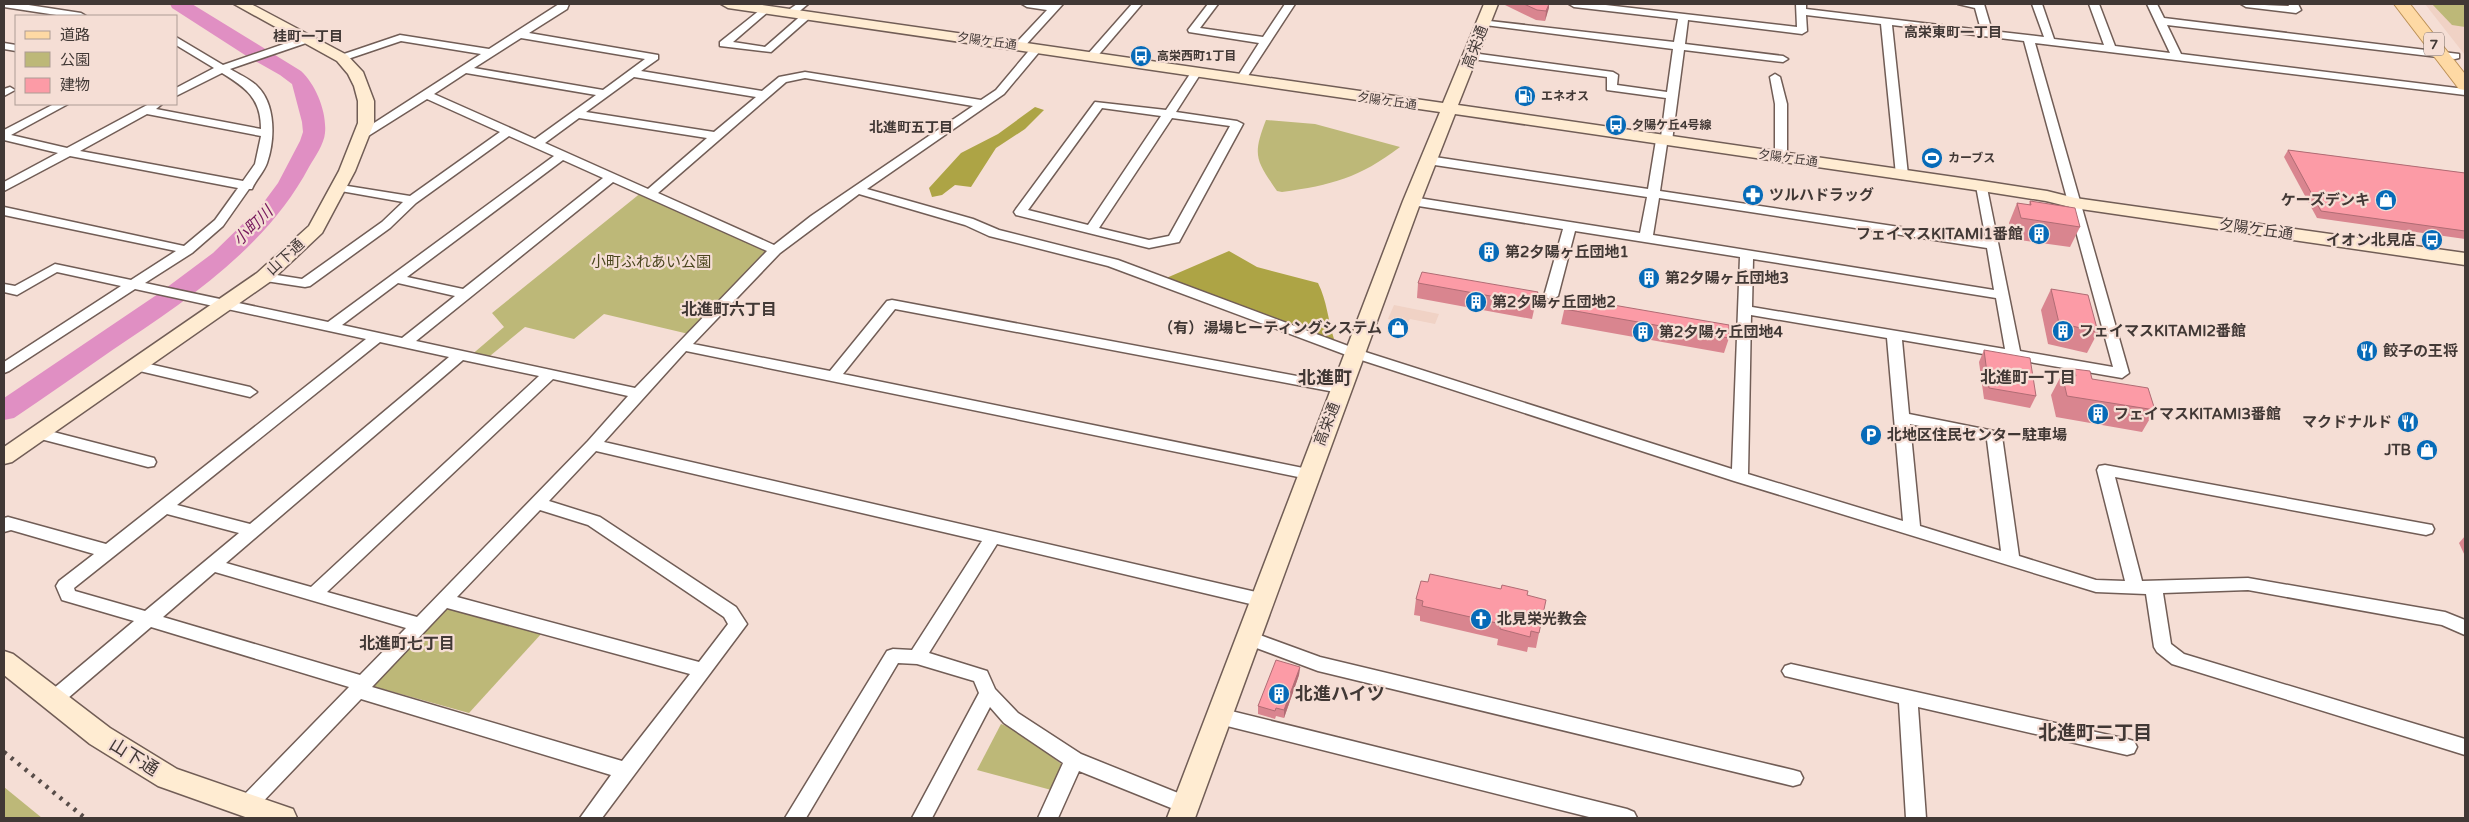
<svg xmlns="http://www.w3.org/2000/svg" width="2469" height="822" viewBox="0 0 2469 822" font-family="'Varela Round','Noto Sans JP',sans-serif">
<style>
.built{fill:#f0d2c5}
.green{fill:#bdb878}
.forest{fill:#ada445}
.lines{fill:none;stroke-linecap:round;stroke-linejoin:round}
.river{fill:#e08fc3;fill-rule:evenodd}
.street-casing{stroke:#715d56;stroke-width:3}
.secondary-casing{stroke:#715d56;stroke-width:3}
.primary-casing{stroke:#bc9056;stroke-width:2}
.street{fill:#fff;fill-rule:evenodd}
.secondary{fill:#ffecd2;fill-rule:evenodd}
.primary{fill:#fed9a4;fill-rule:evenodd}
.rail{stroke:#584d49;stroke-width:4.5;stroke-dasharray:3 6;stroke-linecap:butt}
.wall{fill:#d9858f}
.shaded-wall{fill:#b06c74}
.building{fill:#fc9ba6;stroke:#b06c74}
.labels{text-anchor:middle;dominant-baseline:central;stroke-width:4.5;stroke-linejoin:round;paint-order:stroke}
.far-street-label{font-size:12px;fill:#413835;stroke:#f5ded5}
.far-poi-label{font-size:12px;font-weight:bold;fill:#413835;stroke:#f5ded5;text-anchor:start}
.far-neighbourhood-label{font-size:14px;font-weight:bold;fill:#413835;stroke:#f5ded5}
.shield{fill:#f5ded5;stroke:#776a65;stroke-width:1}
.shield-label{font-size:14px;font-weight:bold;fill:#413835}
.street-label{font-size:15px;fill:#413835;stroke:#f5ded5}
.poi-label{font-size:15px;font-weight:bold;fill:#413835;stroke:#f5ded5;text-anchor:start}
.park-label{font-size:15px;fill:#4a461e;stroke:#f5ded5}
.water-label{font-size:16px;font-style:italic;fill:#76175c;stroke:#f5ded5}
.neighbourhood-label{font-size:16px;font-weight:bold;fill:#413835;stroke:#f5ded5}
.quarter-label{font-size:18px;font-weight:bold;fill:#413835;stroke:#f5ded5}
.near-poi-label{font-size:18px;font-weight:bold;fill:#413835;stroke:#f5ded5;text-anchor:start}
.near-street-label{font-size:18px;fill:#413835;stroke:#f5ded5}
.near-neighbourhood-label{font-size:19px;font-weight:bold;fill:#413835;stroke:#f5ded5}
</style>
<rect width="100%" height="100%" fill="#f5ded5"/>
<!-- built -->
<g class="built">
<path d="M2425 4H2465V55Z"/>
<path d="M1394 305 1439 314 1435 324 1410 319 1408 323 1388 319Z"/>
</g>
<!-- green -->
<g class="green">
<path d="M2432 4H2465V27L2452 25Z"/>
<path d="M1266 120 1315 124 1400 147C1359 178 1332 185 1282 192L1277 191C1256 160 1252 156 1266 120Z"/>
<path d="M642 192 775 250 693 335 604 314 574 339 525 327 485 360 469 357 504 327 492 313Z"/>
<path d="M446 608 542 633 469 713 372 686Z"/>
<path d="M1001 724 1017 730 1064 766 1055 791 977 770Z"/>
<path d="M4 787 42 818H4Z"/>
</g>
<!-- forest -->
<g class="forest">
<path d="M1035 107 1044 110 1025 129 996 148 971 187 955 185 942 195 932 197 929 188 961 153 998 134Z"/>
<path d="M1229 251 1257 267 1318 283C1327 301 1328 320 1334 339H1323L1164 279Z"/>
</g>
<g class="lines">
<!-- river -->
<path class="river" d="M170 4H192L301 71C316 85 327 112 325 133 324 144 315 157 309 167 266 248 186 301 111 351 79 373 47 396 14 418L4 420V398L158 294 213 253 261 206 278 183 300 141 303 132 302 122 292 84 280 75 245 55 172 8Z"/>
<!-- street casing -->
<g class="street-casing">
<g id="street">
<path d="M4 4H22L81 13 86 16H63L4 7Z"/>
<path d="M559 4H569L567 9 529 33 658 55V59L641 71 762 91 779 77 805 72 981 100 996 90 1032 47H1040V51L1004 94 867 189 973 219 999 230 1118 260 1359 350 1732 469 1740 257 1575 231 1558 296 1551 300 1544 296 1563 229 1412 205 1406 201 1412 197 1640 233 1647 197 1428 164 1422 160 1428 156 1648 189 1656 140 1661 137 1666 98 1607 90V77L1472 59 1467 56 1472 53 1613 72 1618 75 1617 85 1667 92 1673 49 1485 25 1481 24V20L1674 42 1678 19 1574 7 1569 4H1597L1797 27 1796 4H1806V9L1981 30 1975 8 1958 4H1984L1992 31 2044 37 2032 4H2042L2054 39 2104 45 2089 4H2099L2115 46 2170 53 2147 4H2157L2164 18 2459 54V58L2455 59 2167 25 2181 54 2465 89V95L2035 43 2129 373 2122 378 1902 340 1909 414 1999 432 2002 436 2019 556 2096 580 2125 581 2097 470 2099 466 2105 465 2432 525 2434 529 2432 533 2426 535 2115 477 2142 581 2248 578 2445 612 2465 620V635L2442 625 2248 590 2163 593 2171 644 2184 654 2465 739V755L2172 664 2157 652 2154 647 2146 594 2096 592 1734 481 1349 356 1108 266 989 236 965 225 859 194 780 253 693 344 830 371 887 301 892 300 1345 385 1347 388 1340 393 895 309 843 374 1308 469 1314 470 1316 474 1314 478 1308 479 686 351 604 442 1269 595 1272 600 1269 605 1263 607 997 544 929 653 987 671 995 689 1018 713 1081 754 1193 799 1196 805 1193 811 1186 814 1079 771 1058 818H1038L1063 763 1004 723 990 707 932 818H912L979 693 974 681 917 664 898 663 806 818H785L887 651 893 649 912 650 982 541 596 451 549 501 600 517 736 607 747 624 602 818H580L611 775 361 699 253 812 246 815 239 812 236 806 239 800 349 687 151 627 61 704 54 707 47 704 45 699 47 694 134 621 62 600 56 586 59 581 94 554 11 530 4 532V518L8 517 106 544 366 339 135 289 9 371 4 373V362L121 286 57 272 17 295 4 292V284L15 286 55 264 131 280 176 251 4 215V207L184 246 215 220 238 188 70 156 4 191V182L58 153 4 140V130L54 104H68L11 135 67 148 149 104H162L156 109 261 129C261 98 246 88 222 73L176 96V88L214 68 176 45V37L223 65 304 37H312V41L230 69C238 74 250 79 257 86 276 104 275 140 267 163 264 172 255 181 252 189H249L223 226 192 253 145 283 328 322 554 156 509 136 416 203 390 228 310 286 305 287 259 280 257 277 259 274 264 273 302 279 382 222 403 202 335 190 333 187 335 184 410 196 500 132 427 99 365 138H357V134L481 54 401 41 342 61 338 60V56L400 35 489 49ZM1806 15 1881 24 1896 175 1902 179 1908 175 1892 25 2024 41 2113 367 2020 351 1986 183H1978L1976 186 1986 240 1660 191 1667 144 1672 141 1684 50 1783 62 1788 59 1783 56 1685 44 1688 20 1802 34 1807 31ZM521 38 645 59 603 90 474 68ZM466 73 596 95 535 139 434 94ZM634 77 756 97 714 132 586 112ZM805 78 973 106 811 216 774 245 658 193 786 82ZM147 114 261 136 255 164 243 181 80 151ZM579 118 707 138 648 189 545 143ZM563 160 603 178 463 289 407 277ZM613 182 767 251 635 388 416 341ZM1659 198 1987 248 1994 290 1653 235ZM1753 259 1996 298 2005 349 1752 307ZM398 283 455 296 402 338 342 325ZM1751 315 1887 338 1903 521 1748 474ZM380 342 449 357 250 524 177 505ZM463 360 539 376 311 587 226 563ZM553 379 628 396 588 441 417 617 327 592ZM1910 424 1987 440 2001 551 1920 526ZM540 510 588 525 724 617 728 624 699 662 457 597ZM167 514 239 533 145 611 75 591 74 588ZM215 572 406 628 360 675 163 617ZM447 608 690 674 622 761 372 687Z"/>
<path d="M797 4H808L795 15H787V11Z"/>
<path d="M1022 4H1063L1023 48H1015V44L1047 10 1027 7Z"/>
<path d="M1132 4H1142L1095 59H1087V55Z"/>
<path d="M1208 4H1218L1200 28 1263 37 1285 4H1295L1246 79 1241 82 1236 79 1259 43 1189 32 1188 30Z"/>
<path d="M2241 4 2289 6 2288 4H2298L2301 10 2296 13 2246 7Z"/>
<path d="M765 6 769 7V11L733 42 765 47 804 13 813 15 771 52 720 46V42Z"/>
<path d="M4 43 16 45V51L4 49Z"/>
<path d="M1196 70 1201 73 1176 112 1237 121 1243 124 1179 242 1149 248 1016 215 1014 212 1016 209 1095 102 1166 110 1192 71ZM1102 108 1161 116 1088 225 1028 210ZM1172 118 1230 126 1169 236 1149 240 1099 228Z"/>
<path d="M1775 74 1780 77 1787 104V157L1781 161 1775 157V104L1770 77Z"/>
<path d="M10 87 15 90 4 96V89Z"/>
<path d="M136 361 250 387 257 392 250 397 131 369 129 366Z"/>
<path d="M38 428 154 458 156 462 154 466 148 467 33 437 30 433 33 429Z"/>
<path d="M1249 631 1320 657 1793 770 1800 772 1803 778 1800 784 1793 786 1318 671 1243 643 1240 638 1243 633Z"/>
<path d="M1791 664 2127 739 2134 741 2137 747 2134 753 2127 755 1918 707 1926 818H1906L1899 703 1785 676 1782 671 1785 666Z"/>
<path d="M1219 708 1627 809 1634 812 1637 818H1593L1219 724 1212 721 1210 716 1212 711Z"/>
</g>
</g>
<!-- secondary casing -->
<g class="secondary-casing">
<g id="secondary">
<path d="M234 4H251L347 55 363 72 374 101V123L355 171 322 233 271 281 12 462 4 464V447L257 273 309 226 339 171 358 123V101L354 86 348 74 337 61Z"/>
<path d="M721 4H755L1443 103 1484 4H1498L1458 105 1982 181 2047 191 2075 198 2465 253V265L2074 208 2046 201 1982 191 1455 114 1421 201 1195 818H1167L1403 201 1440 112 728 8Z"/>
<path d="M4 651 13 654 110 728 177 769 293 809 297 818H248L158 786 90 744 4 675Z"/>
</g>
</g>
<!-- primary casing -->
<g class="primary-casing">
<path id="primary" d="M2394 4H2410L2465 74V90L2459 89Z"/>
</g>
<!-- street -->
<use href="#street" class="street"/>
<!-- secondary -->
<use href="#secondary" class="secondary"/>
<!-- primary -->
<use href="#primary" class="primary"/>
<!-- rail -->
<path class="rail" d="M4 752 85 818"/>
</g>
<!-- wall -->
<g class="wall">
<path d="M1506 4H1549L1545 21 1536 20 1505 5Z"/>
<path d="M2288 150 2465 173V239L2317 218 2284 157Z"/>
<path d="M2030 201 2080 227 2070 247 2012 239 2009 223 2017 203 2029 205Z"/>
<path d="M1418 283 1538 292 1532 319 1417 298Z"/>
<path d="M2051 289 2098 332 2087 353 2048 344 2041 310Z"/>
<path d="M1567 297 1729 338 1724 353 1561 324Z"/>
<path d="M1984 350 2036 396 2030 408 1984 399 1979 362Z"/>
<path d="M2074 369 2092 379 2155 410 2142 432 2056 417 2051 395 2062 374 2071 375Z"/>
<path d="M2465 536V556L2459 543Z"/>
<path d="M1428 582 1501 589 1527 595 1539 633 1536 648 1528 647 1527 652 1497 645 1498 639 1420 621V616L1414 615 1416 599Z"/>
<path d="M1300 667 1299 675 1284 718 1276 716 1275 719 1258 714V706Z"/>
</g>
<!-- shaded-wall -->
<g class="shaded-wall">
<path d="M1549 4V8L1545 21 1546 11Z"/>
<path d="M1300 667 1299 675 1284 718V710Z"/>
</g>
<!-- building -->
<g class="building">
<path d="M1524 4H1549L1546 11 1537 10Z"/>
<path d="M2288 150 2465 173V231L2321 211Z"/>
<path d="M2030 201 2075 208 2080 227 2021 218 2017 203 2031 205Z"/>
<path d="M1422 272 1538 292 1535 304 1418 283Z"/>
<path d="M2051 289 2088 295 2098 332 2059 323Z"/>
<path d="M1567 297 1729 325V338L1564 309Z"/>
<path d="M1984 350 2030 358 2036 396 1989 388Z"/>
<path d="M2074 369 2090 371 2092 379 2148 388 2155 410 2067 396 2062 374 2076 376Z"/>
<path d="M1430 574 1501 589 1502 585 1528 591 1527 595 1546 600 1539 633 1531 631 1530 637 1500 629 1501 624 1422 606 1423 601 1416 599 1421 581 1428 582Z"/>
<path d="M1276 660 1300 667 1284 710 1276 708 1275 711 1258 706Z"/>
</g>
<!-- icons -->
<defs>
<g id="bus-disc" transform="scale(1.125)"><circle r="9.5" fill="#076bb8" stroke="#f5ded5"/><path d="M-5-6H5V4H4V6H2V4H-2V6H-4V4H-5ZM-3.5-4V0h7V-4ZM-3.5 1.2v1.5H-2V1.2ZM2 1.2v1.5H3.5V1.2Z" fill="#fff"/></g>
<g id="fuel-disc" transform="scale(1.125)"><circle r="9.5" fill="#076bb8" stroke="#f5ded5"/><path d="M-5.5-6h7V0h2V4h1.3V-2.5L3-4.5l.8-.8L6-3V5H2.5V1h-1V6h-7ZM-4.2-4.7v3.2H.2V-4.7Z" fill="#fff"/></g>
<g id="stadium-disc" transform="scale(1.125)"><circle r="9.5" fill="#076bb8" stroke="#f5ded5"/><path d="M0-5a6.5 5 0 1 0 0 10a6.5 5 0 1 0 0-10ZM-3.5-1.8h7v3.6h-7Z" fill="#fff"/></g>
<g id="pharmacy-disc" transform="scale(1.125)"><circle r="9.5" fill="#076bb8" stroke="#f5ded5"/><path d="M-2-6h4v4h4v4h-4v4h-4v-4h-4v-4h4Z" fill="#fff"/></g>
<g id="shop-disc" transform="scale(1.125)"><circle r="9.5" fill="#076bb8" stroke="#f5ded5"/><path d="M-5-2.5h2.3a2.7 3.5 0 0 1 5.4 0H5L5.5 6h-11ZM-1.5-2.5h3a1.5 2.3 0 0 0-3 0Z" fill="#fff"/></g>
<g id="building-disc" transform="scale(1.125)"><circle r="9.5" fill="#076bb8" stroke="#f5ded5"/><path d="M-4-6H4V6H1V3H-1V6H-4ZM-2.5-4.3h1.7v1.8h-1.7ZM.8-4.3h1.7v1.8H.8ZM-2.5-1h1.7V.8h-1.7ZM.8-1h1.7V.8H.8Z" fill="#fff"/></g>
<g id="restaurant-disc" transform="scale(1.125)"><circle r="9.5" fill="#076bb8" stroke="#f5ded5"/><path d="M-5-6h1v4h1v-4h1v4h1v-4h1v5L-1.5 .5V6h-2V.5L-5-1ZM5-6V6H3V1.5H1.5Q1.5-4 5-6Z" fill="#fff"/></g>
<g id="parking-disc" transform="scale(1.125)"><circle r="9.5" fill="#076bb8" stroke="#f5ded5"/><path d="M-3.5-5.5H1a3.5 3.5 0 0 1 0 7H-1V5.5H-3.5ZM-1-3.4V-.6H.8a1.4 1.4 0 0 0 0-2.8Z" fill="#fff"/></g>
<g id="church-disc" transform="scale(1.125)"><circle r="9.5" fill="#076bb8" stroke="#f5ded5"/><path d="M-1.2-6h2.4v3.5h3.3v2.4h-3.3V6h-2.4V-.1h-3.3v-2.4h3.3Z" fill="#fff"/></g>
</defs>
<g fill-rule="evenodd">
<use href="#bus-disc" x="1141" y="56"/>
<use href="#fuel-disc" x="1525" y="96"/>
<use href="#bus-disc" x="1616" y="125"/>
<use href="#stadium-disc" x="1932" y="158"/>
<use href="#pharmacy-disc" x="1753" y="195"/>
<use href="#shop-disc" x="2386" y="200"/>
<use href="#building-disc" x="2039" y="234"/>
<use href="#bus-disc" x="2432" y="240"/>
<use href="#building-disc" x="1489" y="252"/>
<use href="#building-disc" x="1649" y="278"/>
<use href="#building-disc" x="1476" y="302"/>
<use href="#shop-disc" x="1398" y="328"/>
<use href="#building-disc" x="2063" y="331"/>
<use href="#building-disc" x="1643" y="332"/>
<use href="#restaurant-disc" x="2367" y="351"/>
<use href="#building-disc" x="2098" y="414"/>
<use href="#restaurant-disc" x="2408" y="422"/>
<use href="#parking-disc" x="1871" y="435"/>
<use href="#shop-disc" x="2427" y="450"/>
<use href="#church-disc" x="1481" y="619"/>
<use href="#building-disc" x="1279" y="694"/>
</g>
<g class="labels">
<!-- far-street labels -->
<g class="far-street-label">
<text transform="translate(987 41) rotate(8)">夕陽ケ丘通</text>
<text transform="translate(1387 101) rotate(8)">夕陽ケ丘通</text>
<text transform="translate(1788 158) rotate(8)">夕陽ケ丘通</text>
</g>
<!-- far-poi labels -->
<g class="far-poi-label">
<text x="1157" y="56">高栄西町1丁目</text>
<text x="1541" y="96">エネオス</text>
<text x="1632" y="125">夕陽ケ丘4号線</text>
<text x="1948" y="158">カーブス</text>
</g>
<!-- far-neighbourhood labels -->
<g class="far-neighbourhood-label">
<text x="1953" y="32">高栄東町一丁目</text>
<text x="308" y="36">桂町一丁目</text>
<text x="911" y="127">北進町五丁目</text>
</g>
<!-- shield labels -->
<rect class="shield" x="2424" y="32.5" width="20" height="23" rx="4"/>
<g class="shield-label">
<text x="2434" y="44">7</text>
</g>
<!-- street labels -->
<g class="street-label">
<text transform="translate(1475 47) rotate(-69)">高栄通</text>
<text transform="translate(2256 229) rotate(8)">夕陽ケ丘通</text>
<text transform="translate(285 257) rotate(-43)">山下通</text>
<text transform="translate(1327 424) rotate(-69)">高栄通</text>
</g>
<!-- poi labels -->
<g class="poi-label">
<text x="1769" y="195">ツルハドラッグ</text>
<text x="2370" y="200" text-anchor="end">ケーズデンキ</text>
<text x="2023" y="234" text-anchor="end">フェイマスKITAMI1番館</text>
<text x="2416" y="240" text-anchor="end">イオン北見店</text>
<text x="1505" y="252">第2夕陽ヶ丘団地1</text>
<text x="1665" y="278">第2夕陽ヶ丘団地3</text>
<text x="1492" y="302">第2夕陽ヶ丘団地2</text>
<text x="1382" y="328" text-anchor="end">（有）湯場ヒーティングシステム</text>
<text x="2079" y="331">フェイマスKITAMI2番館</text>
<text x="1659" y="332">第2夕陽ヶ丘団地4</text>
<text x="2383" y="351">餃子の王将</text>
<text x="2114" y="414">フェイマスKITAMI3番館</text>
<text x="2392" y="422" text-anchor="end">マクドナルド</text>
<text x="1887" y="435">北地区住民センター駐車場</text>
<text x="2411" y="450" text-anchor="end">JTB</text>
<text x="1497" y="619">北見栄光教会</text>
</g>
<!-- park labels -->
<g class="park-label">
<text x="651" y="262">小町ふれあい公園</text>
</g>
<!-- water labels -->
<g class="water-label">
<text transform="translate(253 226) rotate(-45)">小町川</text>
</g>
<!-- neighbourhood labels -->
<g class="neighbourhood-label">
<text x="729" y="310">北進町六丁目</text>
<text x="2028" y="378">北進町一丁目</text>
<text x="407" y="644">北進町七丁目</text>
</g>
<!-- quarter labels -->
<g class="quarter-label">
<text x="1325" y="378">北進町</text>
</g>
<!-- near-poi labels -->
<g class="near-poi-label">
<text x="1295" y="694">北進ハイツ</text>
</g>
<!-- near-street labels -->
<g class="near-street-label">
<text transform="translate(134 757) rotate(32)">山下通</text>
</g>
<!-- near-neighbourhood labels -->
<g class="near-neighbourhood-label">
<text x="2095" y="733">北進町二丁目</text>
</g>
</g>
<!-- border -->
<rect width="2469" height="822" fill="none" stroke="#413835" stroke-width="10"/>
<!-- legend -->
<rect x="15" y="15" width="162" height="90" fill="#f5ded5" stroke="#ad9c95"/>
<rect x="25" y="31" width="25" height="8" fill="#fed9a4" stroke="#ad9c95"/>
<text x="60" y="40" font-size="15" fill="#413835">道路</text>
<rect x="25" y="52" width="25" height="15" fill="#bdb878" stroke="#ad9c95"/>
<text x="60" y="65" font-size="15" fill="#413835">公園</text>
<rect x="25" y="78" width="25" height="15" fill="#fc9ba6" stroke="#ad9c95"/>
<text x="60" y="90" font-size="15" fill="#413835">建物</text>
</svg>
